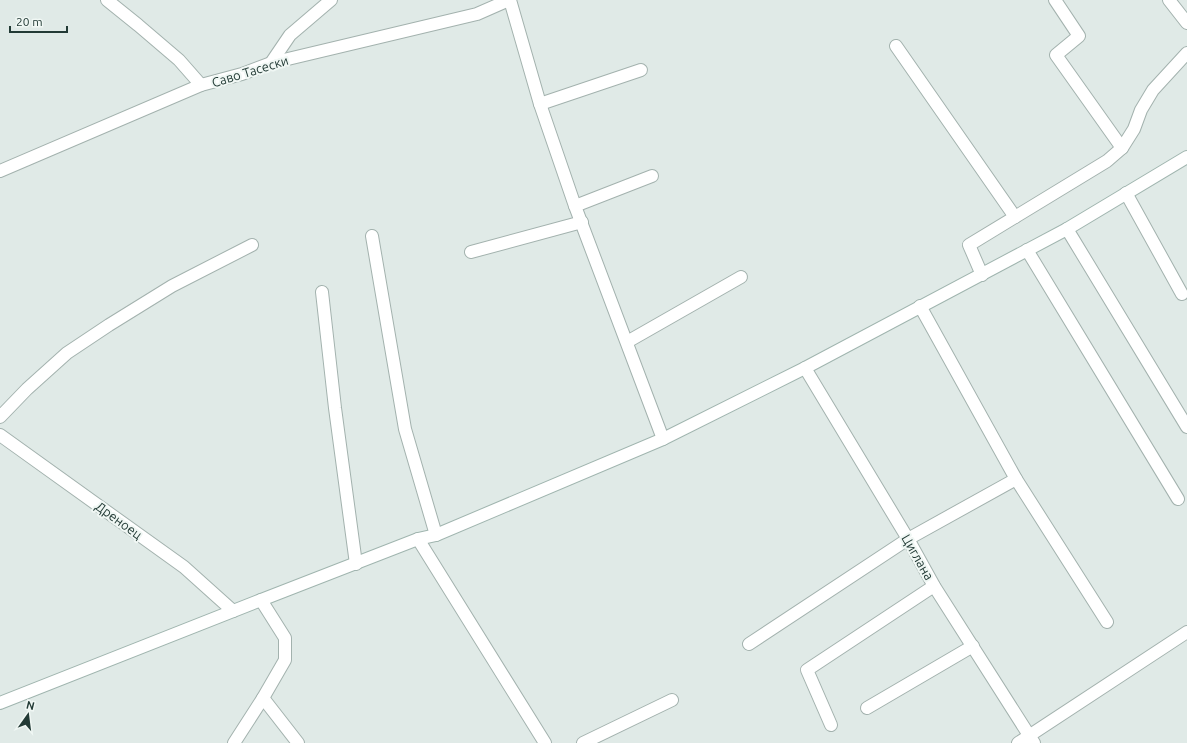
<svg xmlns="http://www.w3.org/2000/svg" width="1187" height="743" viewBox="0 0 1187 743" font-family="Ubuntu,sans-serif">
<style>
.lines{fill:none;stroke-linecap:round;stroke-linejoin:round}
.minor-casing{stroke:#a3b2ae;stroke-width:14}
.secondary-casing{stroke:#a0b5af;stroke-width:14}
.minor{stroke:#fff;stroke-width:12}
.secondary{stroke:#fff;stroke-width:12}
.labels{text-anchor:middle;dominant-baseline:central;stroke-width:4;stroke-linejoin:round;paint-order:stroke}
.street-label{font-size:13px;fill:#223a35;stroke:#f0f7f4}
</style>
<rect width="100%" height="100%" fill="#e0eae7"/>
<g class="lines">
<!-- minor casing -->
<g class="minor-casing">
<g id="minor">
<path d="M107 0 138 25 179 60 201 85"/>
<path d="M510 0 540 104 575 206 663 439"/>
<path d="M1055 0 1079 36 1056 55 1122 148"/>
<path d="M1169 0 1187 23"/>
<path d="M896 46 1015 217"/>
<path d="M271 63 290 35 331 0"/>
<path d="M540 104 641 70"/>
<path d="M0 171 201 85 242 74 271 63 477 14 509 0"/>
<path d="M1126 193 1182 294"/>
<path d="M575 206 652 176"/>
<path d="M1067 229 1187 427"/>
<path d="M372 236 405 429 436 535"/>
<path d="M1027 250 1178 499"/>
<path d="M471 252 582 222"/>
<path d="M982 275 969 245 1107 161 1122 148 1134 129 1141 110 1153 90 1187 53"/>
<path d="M322 292 335 408 356 564"/>
<path d="M920 306 1016 479 1107 622"/>
<path d="M627 342 741 277"/>
<path d="M805 368 908 539 934 586 1034 743"/>
<path d="M0 417 27 389 67 353 109 325 172 286 252 245"/>
<path d="M0 435 184 567 233 611"/>
<path d="M418 539 545 743"/>
<path d="M749 644 908 539 1016 479"/>
<path d="M263 698 298 743"/>
<path d="M867 708 973 646"/>
<path d="M831 725 807 670 934 586"/>
<path d="M234 743 263 698 285 660V638L261 600"/>
<path d="M583 743 672 700"/>
<path d="M1018 743 1187 632"/>
</g>
</g>
<!-- secondary casing -->
<g class="secondary-casing">
<path id="secondary" d="M0 703 261 600 418 539 436 535 663 439 805 368 1067 229 1187 157"/>
</g>
<!-- minor -->
<use href="#minor" class="minor"/>
<!-- secondary -->
<use href="#secondary" class="secondary"/>
</g>
<g class="labels">
<!-- street labels -->
<g class="street-label">
<text transform="translate(250 71) rotate(-17)">Саво Тасески</text>
<text transform="translate(119 520) rotate(36)">Дреноец</text>
<text transform="translate(918 557) rotate(60)">Циглана</text>
</g>
</g>
<!-- north arrow -->
<g transform="translate(28 715) rotate(14)" stroke="#f0f7f4" stroke-width="3" paint-order="stroke">
<path d="M0-3L7 15L0 10L-7 15Z" fill="#223a35"/>
<text y="-6" font-size="11" font-weight="bold" text-anchor="middle" fill="#223a35">N</text>
</g>
<!-- scale -->
<path d="M10 26v6h57v-6" fill="none" stroke="#223a35" stroke-width="2"/>
<text x="16" y="26" font-size="12" fill="#223a35" stroke="#f0f7f4" stroke-width="3" paint-order="stroke">20 m</text>
</svg>
